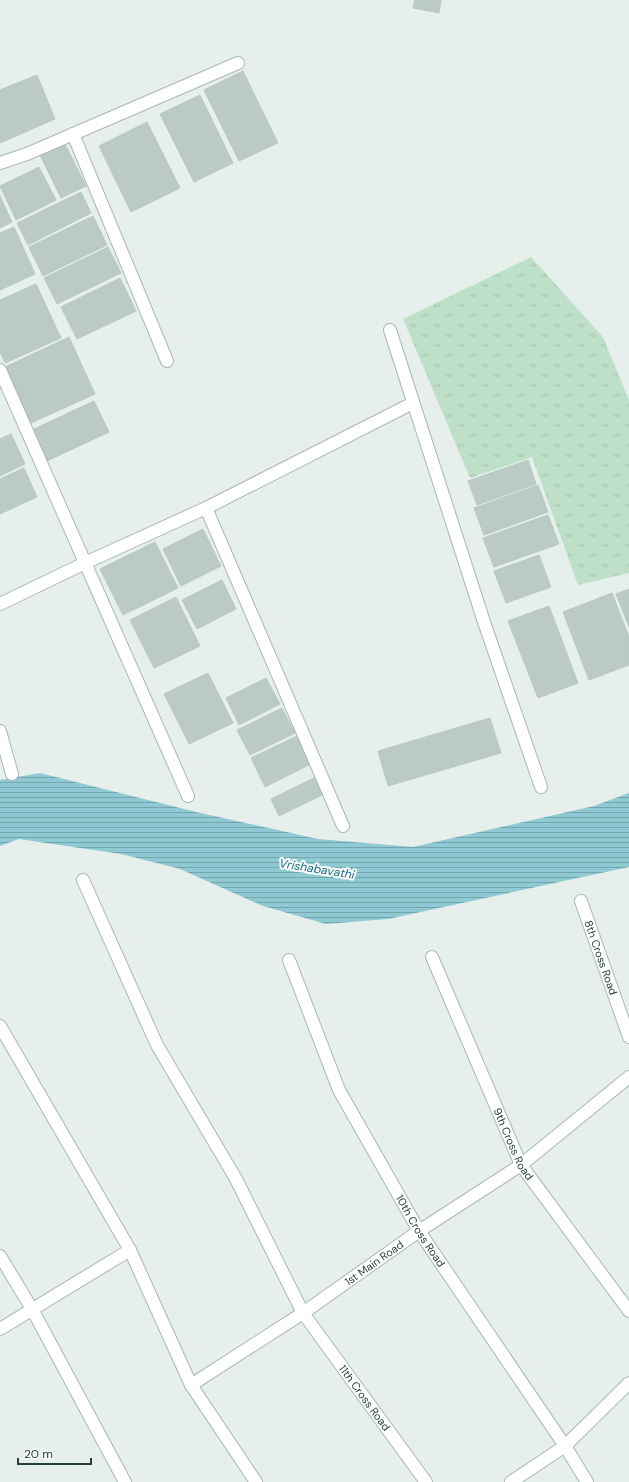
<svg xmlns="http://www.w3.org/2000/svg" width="629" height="1482" viewBox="0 0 629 1482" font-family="'DM Sans',sans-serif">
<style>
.grass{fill:url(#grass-tufts)}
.water{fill:url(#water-rules)}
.building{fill:#bbcac4;stroke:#b8c9c2}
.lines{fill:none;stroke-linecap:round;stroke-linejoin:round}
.minor-casing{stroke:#a8b8b2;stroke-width:14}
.minor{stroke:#fff;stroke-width:12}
.labels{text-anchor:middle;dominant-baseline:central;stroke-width:4;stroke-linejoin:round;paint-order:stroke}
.street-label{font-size:11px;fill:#24423a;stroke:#f7fbf9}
.water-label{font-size:12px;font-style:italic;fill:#1c6f80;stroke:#f7fbf9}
</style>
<defs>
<pattern id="grass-tufts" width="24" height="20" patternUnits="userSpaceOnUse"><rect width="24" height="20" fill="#bfe0c8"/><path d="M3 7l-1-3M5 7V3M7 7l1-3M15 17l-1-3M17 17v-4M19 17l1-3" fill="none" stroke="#a4c1ad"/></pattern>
<pattern id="water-rules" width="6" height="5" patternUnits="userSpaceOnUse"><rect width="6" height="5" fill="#8ec9d4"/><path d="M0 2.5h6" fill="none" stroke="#74a5ad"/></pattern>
</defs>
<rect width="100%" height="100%" fill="#e6efeb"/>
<!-- grass -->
<path class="grass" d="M531 257 603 337 629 400V573L578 585 532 457 470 478 403 319Z"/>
<!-- water -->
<path class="water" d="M40 773 196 812 318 839 413 847 594 806 629 793V867L388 919 326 924 263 906 180 869 121 854 19 839 0 846V780Z"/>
<!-- building -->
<g class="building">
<path d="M415 0H441L439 13 413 8Z"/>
<path d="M243 71 278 143 239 161 204 90Z"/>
<path d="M37 75 55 119 0 143V90Z"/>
<path d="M200 95 233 163 194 182 160 114Z"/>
<path d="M147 122 180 188 131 212 99 146Z"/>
<path d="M65 144 86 186 61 198 40 155Z"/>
<path d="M39 167 56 200 16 220 0 186Z"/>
<path d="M81 192 91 213 28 245 17 223Z"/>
<path d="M0 196 12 222 0 228Z"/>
<path d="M93 216 107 245 43 276 29 247Z"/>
<path d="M14 227 35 274 0 290V233Z"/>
<path d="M108 247 121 273 57 304 44 278Z"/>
<path d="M120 278 136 311 77 339 61 307Z"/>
<path d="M36 284 61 338 5 363 0 352V300Z"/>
<path d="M69 337 95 394 31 423 5 367Z"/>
<path d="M94 401 109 432 47 461 32 430Z"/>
<path d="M11 434 25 464 0 476V439Z"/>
<path d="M528 460 536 484 477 505 468 481Z"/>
<path d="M24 468 37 497 0 514V479Z"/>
<path d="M538 485 548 512 484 535 474 508Z"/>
<path d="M548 515 559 544 494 567 483 538Z"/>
<path d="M203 529 221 566 181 586 163 549Z"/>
<path d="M155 542 178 588 123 615 100 569Z"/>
<path d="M539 555 551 587 506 603 494 571Z"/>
<path d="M222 580 236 609 197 629 182 600Z"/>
<path d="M629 589V627L616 594Z"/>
<path d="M612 593 629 637V665L589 680 563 612Z"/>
<path d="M176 597 200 646 154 668 130 620Z"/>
<path d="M549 606 578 683 538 698 508 621Z"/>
<path d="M208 673 233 723 189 744 164 694Z"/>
<path d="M266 678 280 704 239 725 226 698Z"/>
<path d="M282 708 295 733 250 755 237 730Z"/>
<path d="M490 718 501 753 388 786 378 751Z"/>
<path d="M297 736 311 764 265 787 251 758Z"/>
<path d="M316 777 324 794 279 816 271 799Z"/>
</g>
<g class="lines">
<!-- minor casing -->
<g class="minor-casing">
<g id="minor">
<path d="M73 134 167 361"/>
<path d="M0 163 27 154 238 63"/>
<path d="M390 330 484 622 541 787"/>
<path d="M0 370 188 796"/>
<path d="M206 508 413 403"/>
<path d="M0 604 85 563 206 508 343 826"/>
<path d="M0 731 12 774"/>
<path id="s1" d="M83 880 157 1045 236 1179 303 1313 426 1482"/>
<path id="s2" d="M581 901 629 1037"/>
<path id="s3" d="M432 957 521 1165 629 1311"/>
<path id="s4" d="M289 960 339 1090 419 1231 565 1446 587 1482"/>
<path d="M0 1026 130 1250 191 1385 256 1482"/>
<path d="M0 1256 32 1309 125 1482"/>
<path d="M0 1329 130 1250"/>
<path id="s5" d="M191 1385 303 1313 419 1231 521 1165 629 1077"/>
<path d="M511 1482 565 1446 629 1383"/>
</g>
</g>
<!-- minor -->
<use href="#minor" class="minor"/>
</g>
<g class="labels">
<!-- street labels -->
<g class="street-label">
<text stroke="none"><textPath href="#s2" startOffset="60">8th Cross Road</textPath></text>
<text stroke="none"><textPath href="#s3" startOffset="204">9th Cross Road</textPath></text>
<text stroke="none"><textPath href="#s4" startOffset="302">10th Cross Road</textPath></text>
<text stroke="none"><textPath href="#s5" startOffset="220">1st Main Road</textPath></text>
<text stroke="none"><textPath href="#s1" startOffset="591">11th Cross Road</textPath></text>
</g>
<!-- water labels -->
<g class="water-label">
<text transform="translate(317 869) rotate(9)">Vrishabavathi</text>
</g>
</g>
<!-- scale -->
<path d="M18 1458v6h73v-6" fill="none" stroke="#24423a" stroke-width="2"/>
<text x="24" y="1458" font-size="12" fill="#24423a" stroke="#f7fbf9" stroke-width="3" paint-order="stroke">20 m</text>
</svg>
